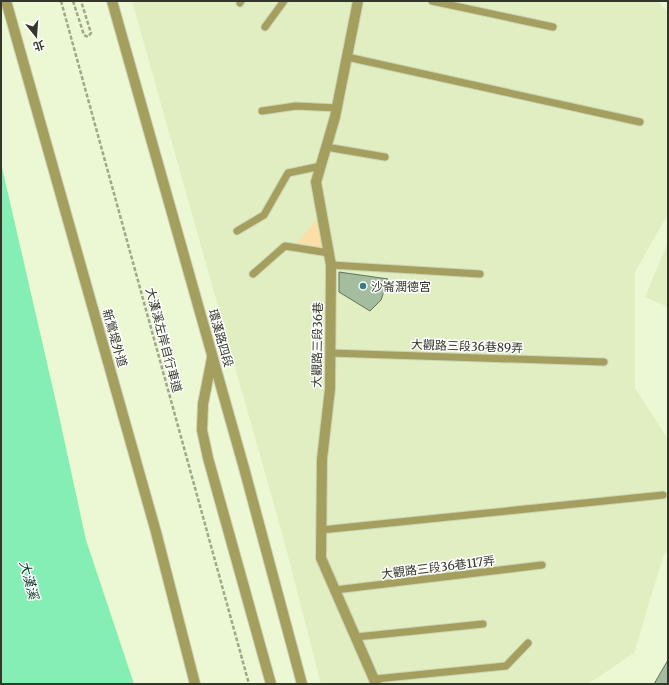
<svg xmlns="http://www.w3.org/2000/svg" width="669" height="685" viewBox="0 0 669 685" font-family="Merriweather,'Noto Sans TC',serif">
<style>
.built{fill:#e1eec2}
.green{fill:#fbdfa6}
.water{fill:#85eeb4}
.building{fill:#a5bd9f;stroke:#5e7458}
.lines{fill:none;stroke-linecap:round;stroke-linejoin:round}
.service-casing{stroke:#cbd5b4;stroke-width:9}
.minor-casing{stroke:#cbd5b4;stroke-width:12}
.tertiary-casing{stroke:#cbd5b4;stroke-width:12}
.path{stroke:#9fa78c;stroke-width:2.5;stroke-dasharray:4 2;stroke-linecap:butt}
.service{stroke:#a59f5f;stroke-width:7}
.minor{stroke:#a59f5f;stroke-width:10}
.tertiary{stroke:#a59f5f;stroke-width:10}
.poi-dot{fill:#357b88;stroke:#fff;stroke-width:1.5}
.labels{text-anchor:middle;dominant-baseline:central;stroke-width:3;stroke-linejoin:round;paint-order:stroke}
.poi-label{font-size:12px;fill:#333729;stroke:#fff;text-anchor:start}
.street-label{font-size:12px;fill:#333729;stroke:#fff}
.water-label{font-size:13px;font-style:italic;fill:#0b3923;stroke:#fff}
</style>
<rect width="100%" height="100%" fill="#ecf8d3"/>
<!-- built -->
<g class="built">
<path d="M132 1H657L668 12V214L635 272V388L668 439V551L664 554 634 653 588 684H321L283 537Z"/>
<path d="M668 242V307L645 297Z"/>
</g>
<!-- green -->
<path class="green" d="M317 219 323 248 297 243Z"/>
<!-- water -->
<path class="water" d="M1 163 56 402 86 540 134 684H1Z"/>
<!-- building -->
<g class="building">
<path d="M339 272 388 279 381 300 370 311 339 292Z"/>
<path d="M668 660V684H654Z"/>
</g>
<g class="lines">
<!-- service casing -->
<g class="service-casing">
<g id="service">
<path d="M432 1 553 27"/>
<path d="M240 3 241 1"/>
<path d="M265 27 284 1"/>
<path d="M347 57 640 122"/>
<path d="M262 111 296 106 337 108"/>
<path d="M326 147 385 157"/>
<path d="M237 231 264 215 288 173 321 166"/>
<path d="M331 265 480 274"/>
<path d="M253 274 285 246 329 253"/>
<path d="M330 353 604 362"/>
<path d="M321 530 663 495"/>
<path d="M335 590 542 565"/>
<path d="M356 637 483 624"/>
<path d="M375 679 506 666 528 643"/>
</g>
</g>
<!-- minor casing -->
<g class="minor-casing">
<path id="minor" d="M358 1 335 117 316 182 331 265 330 389 322 459 321 558 376 684"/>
</g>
<!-- tertiary casing -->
<g class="tertiary-casing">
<g id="tertiary">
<path d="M6 1 156 532 195 684"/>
<path d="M112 1 244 468 302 684"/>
<path d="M212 358 203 404 202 430 208 458 271 684"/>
</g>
</g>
<!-- path -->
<g class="path">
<path d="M61 1 249 684"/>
<path d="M73 1 84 35 88 37 91 33 81 1"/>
</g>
<!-- service -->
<use href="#service" class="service"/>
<!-- minor -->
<use href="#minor" class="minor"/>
<!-- tertiary -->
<use href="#tertiary" class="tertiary"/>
</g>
<!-- markers -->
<circle class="poi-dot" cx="363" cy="286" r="4"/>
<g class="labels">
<!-- poi labels -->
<g class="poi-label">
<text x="371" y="286">沙崙潤德宮</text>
</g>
<!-- street labels -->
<g class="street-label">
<text transform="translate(115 338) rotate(74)">新鶯堤外道</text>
<text transform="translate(221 338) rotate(74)">環漢路四段</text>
<text transform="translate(164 340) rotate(75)">大漢溪左岸自行車道</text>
<text transform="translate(317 345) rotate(-89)">大觀路三段36巷</text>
<text transform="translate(467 346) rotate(2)">大觀路三段36巷89弄</text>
<text transform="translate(438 567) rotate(-7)">大觀路三段36巷117弄</text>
</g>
<!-- water labels -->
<g class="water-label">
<text transform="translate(29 580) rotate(75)">大漢溪</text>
</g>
</g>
<!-- border -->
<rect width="669" height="685" fill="none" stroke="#333729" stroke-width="4"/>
<!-- north arrow -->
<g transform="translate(36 36) rotate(163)" stroke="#ffffff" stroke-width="3" paint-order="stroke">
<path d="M0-3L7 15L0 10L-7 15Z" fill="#333729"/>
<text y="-6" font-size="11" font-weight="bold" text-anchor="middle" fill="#333729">北</text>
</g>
</svg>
